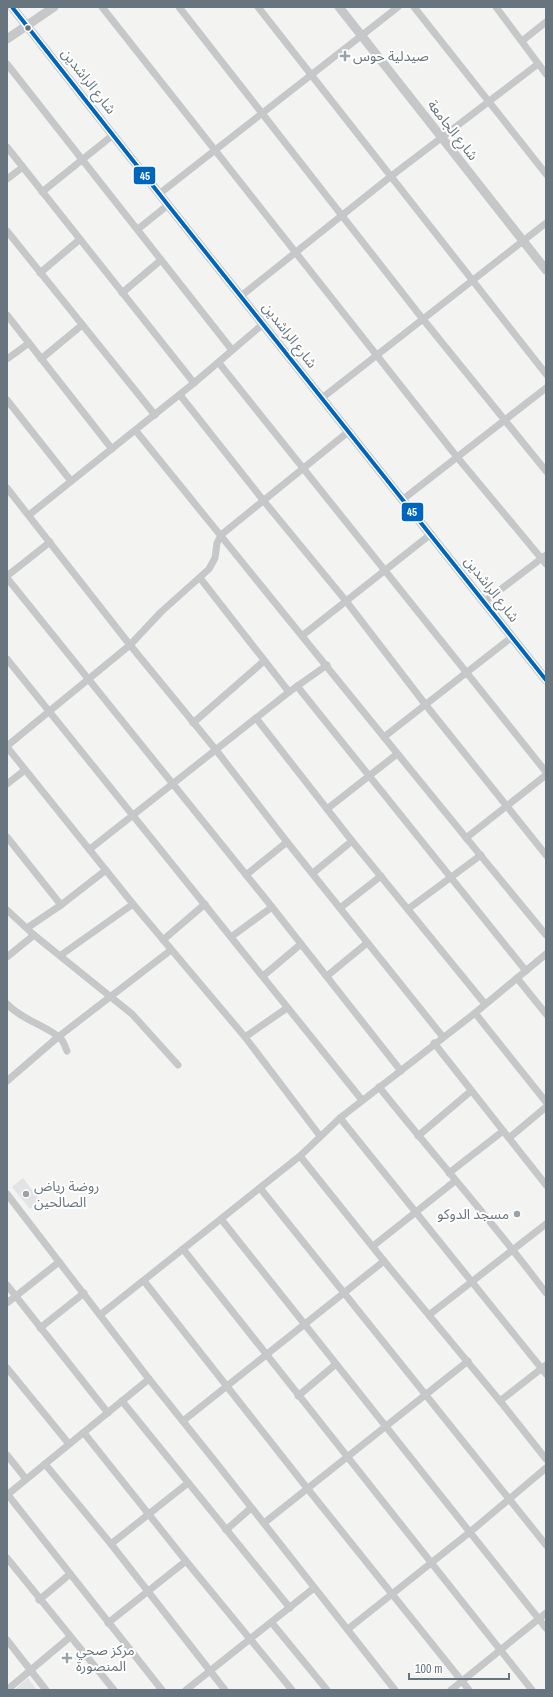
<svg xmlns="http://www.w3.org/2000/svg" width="553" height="1697" viewBox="0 0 553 1697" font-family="'Archivo Narrow','Noto Sans Arabic',sans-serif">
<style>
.built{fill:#e2e3e3}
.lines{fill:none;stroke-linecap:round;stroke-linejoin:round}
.minor{stroke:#c6c7c8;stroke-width:7}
.tertiary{stroke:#c6c7c8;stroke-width:9}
.bus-1-casing{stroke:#fff;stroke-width:7}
.bus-1{stroke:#0065bd;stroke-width:4}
.bus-dot{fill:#67767e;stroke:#fff;stroke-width:1.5}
.poi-dot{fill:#98a2a7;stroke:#fff;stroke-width:1.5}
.labels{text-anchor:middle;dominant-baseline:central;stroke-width:4;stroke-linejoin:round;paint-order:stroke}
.poi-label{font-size:14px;fill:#67767e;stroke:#fff;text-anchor:start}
.street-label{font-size:14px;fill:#67767e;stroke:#fff}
.line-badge{stroke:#fff;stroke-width:1.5}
.badge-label{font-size:11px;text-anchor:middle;font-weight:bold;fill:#fff}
</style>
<rect width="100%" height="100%" fill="#f3f3f2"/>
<!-- built -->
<g class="built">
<path d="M23 1178 40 1201 30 1209 12 1187Z"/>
<path d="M28 1678 37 1690H14Z"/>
</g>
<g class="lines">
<!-- minor -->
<g class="minor">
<path d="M102 7 457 457 546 564"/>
<path d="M179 7 422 318 546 471"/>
<path d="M258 7 546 374"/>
<path d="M414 7 546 174"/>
<path d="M496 7 546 74"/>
<path d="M522 41 546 22"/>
<path d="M7 64 232 350"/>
<path d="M7 147 194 383"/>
<path d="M7 179 23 167"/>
<path d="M42 192 113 135"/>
<path d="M159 194 398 7"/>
<path d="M138 229 168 205"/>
<path d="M7 231 155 415"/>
<path d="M40 273 79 240"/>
<path d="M122 293 161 260"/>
<path d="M241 296 390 177 538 64"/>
<path d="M7 315 112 449"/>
<path d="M7 359 29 343"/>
<path d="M41 359 82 325"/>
<path d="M219 363C327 500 438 635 546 772"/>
<path d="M180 395 263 500 346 601 425 704 546 855"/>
<path d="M322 398 546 223"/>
<path d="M7 400 71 481"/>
<path d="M136 431C272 599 408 768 546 935"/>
<path d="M7 488 130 645 216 750 287 842 443 1037"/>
<path d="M402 500 546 388"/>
<path d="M29 515 194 383 263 324"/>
<path d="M7 576 50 542"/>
<path d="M7 578 272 907 401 1071"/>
<path d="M200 578 289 692"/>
<path d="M484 602 546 555"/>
<path d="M303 635 431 534"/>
<path d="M7 659 362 1100"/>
<path d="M297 686 526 971"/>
<path d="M256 718 352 841 485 1004"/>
<path d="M193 723 264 661"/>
<path d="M384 737 512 637"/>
<path d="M7 746 130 645 161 612 209 569 215 558 217 543 221 535 348 432"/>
<path d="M7 747 133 904 245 1037 320 1136"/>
<path d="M7 784 25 770"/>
<path d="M327 809 397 754"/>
<path d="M7 837 61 905"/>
<path d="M466 838 546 775"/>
<path d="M90 849 289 692 327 665"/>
<path d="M313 873 352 841"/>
<path d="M246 875 287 842"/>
<path d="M340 908 381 876"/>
<path d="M408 909 481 855"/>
<path d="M7 910 34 935 132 1014 178 1065"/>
<path d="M27 928 61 905 106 870"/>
<path d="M231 937 272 907"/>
<path d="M163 940 205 904"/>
<path d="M61 955 133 904"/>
<path d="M7 957 34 935"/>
<path d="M263 976 301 944"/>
<path d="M327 976 367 943"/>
<path d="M517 978 546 1014"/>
<path d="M7 1004C23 1021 48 1026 61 1039 64 1042 65 1047 67 1051"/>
<path d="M475 1013 546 1102"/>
<path d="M245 1037 287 1008"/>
<path d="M434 1043 546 1185"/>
<path d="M7 1081 58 1037 171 950"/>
<path d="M379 1087C434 1156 493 1222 546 1293"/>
<path d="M340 1118 546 1374"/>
<path d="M418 1136 471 1091"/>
<path d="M509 1138 546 1107"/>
<path d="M300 1156 384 1261 500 1401 546 1459"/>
<path d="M449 1173 503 1131"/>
<path d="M260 1188 546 1545"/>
<path d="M7 1194 149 1379 218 1465 395 1690"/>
<path d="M221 1219 546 1628"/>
<path d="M373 1246 455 1181"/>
<path d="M183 1249 532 1690"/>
<path d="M144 1281 307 1488 469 1690"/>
<path d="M7 1285 108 1413"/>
<path d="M7 1303 59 1262"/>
<path d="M100 1315 300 1156 340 1118 475 1013 546 954"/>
<path d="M429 1315 546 1224"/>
<path d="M40 1328 84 1293"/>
<path d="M7 1368 69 1444"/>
<path d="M298 1396 336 1364"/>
<path d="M122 1401 290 1608"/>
<path d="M500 1401 546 1365"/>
<path d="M183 1421 384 1261"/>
<path d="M84 1433 186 1561 292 1690"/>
<path d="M7 1455 26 1479"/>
<path d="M45 1464 111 1544 225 1690"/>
<path d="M7 1495 149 1379"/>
<path d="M8 1495 162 1690"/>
<path d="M264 1523 468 1361"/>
<path d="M226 1530 251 1508"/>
<path d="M111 1544 188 1483"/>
<path d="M7 1558 114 1690"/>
<path d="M39 1600 70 1574"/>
<path d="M108 1623 186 1561"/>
<path d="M272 1623 327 1690"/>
<path d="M348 1629 470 1532 546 1468"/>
<path d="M7 1640 46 1690"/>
<path d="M7 1690 70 1637"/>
<path d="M186 1690 314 1588"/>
<path d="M451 1690 546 1613"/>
</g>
<!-- tertiary -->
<g class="tertiary">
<path d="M12 7 168 205 546 680"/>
<path d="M339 7 546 270"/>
<path d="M7 39 54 7"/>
</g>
<!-- bus-1 casing -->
<g class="bus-1-casing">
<path id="bus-1" d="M12 7 168 205 546 680"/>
</g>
<!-- bus-1 -->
<use href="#bus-1" class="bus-1"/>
</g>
<!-- markers -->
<circle class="bus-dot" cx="28" cy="28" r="3.5"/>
<g class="poi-dot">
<path d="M343 50h4v4h4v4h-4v4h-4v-4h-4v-4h4z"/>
<circle cx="26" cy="1194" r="4"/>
<circle cx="517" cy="1214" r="4"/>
<path d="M65 1652h4v4h4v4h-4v4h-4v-4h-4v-4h4z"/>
</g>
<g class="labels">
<!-- poi labels -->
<g class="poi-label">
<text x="353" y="56">صيدلية حوس</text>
<text x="34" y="1186">روضة رياض<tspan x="34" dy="16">الصالحين</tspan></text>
<text x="509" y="1214" text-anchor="end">مسجد الدوكو</text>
<text x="76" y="1650">مركز صحي<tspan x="76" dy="16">المنصورة</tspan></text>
</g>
<!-- street labels -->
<g class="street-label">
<text transform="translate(89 81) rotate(52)">شارع الراشدين</text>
<text transform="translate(453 130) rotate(52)">شارع الجامعة</text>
<text transform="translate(290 335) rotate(52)">شارع الراشدين</text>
<text transform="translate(492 589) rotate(52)">شارع الراشدين</text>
</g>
</g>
<g class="line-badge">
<rect x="133" y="166" width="23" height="19" rx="4" fill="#0065bd"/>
<rect x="401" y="502" width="23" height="20" rx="4" fill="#0065bd"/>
</g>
<g class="badge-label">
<text x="145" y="180">45</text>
<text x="412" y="516">45</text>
</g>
<!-- border -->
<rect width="553" height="1697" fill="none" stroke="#67767e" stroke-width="16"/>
<!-- scale -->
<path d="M409 1673v6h100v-6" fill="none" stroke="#67767e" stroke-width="2"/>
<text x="415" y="1673" font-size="12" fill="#67767e" stroke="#ffffff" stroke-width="3" paint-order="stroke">100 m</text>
</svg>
